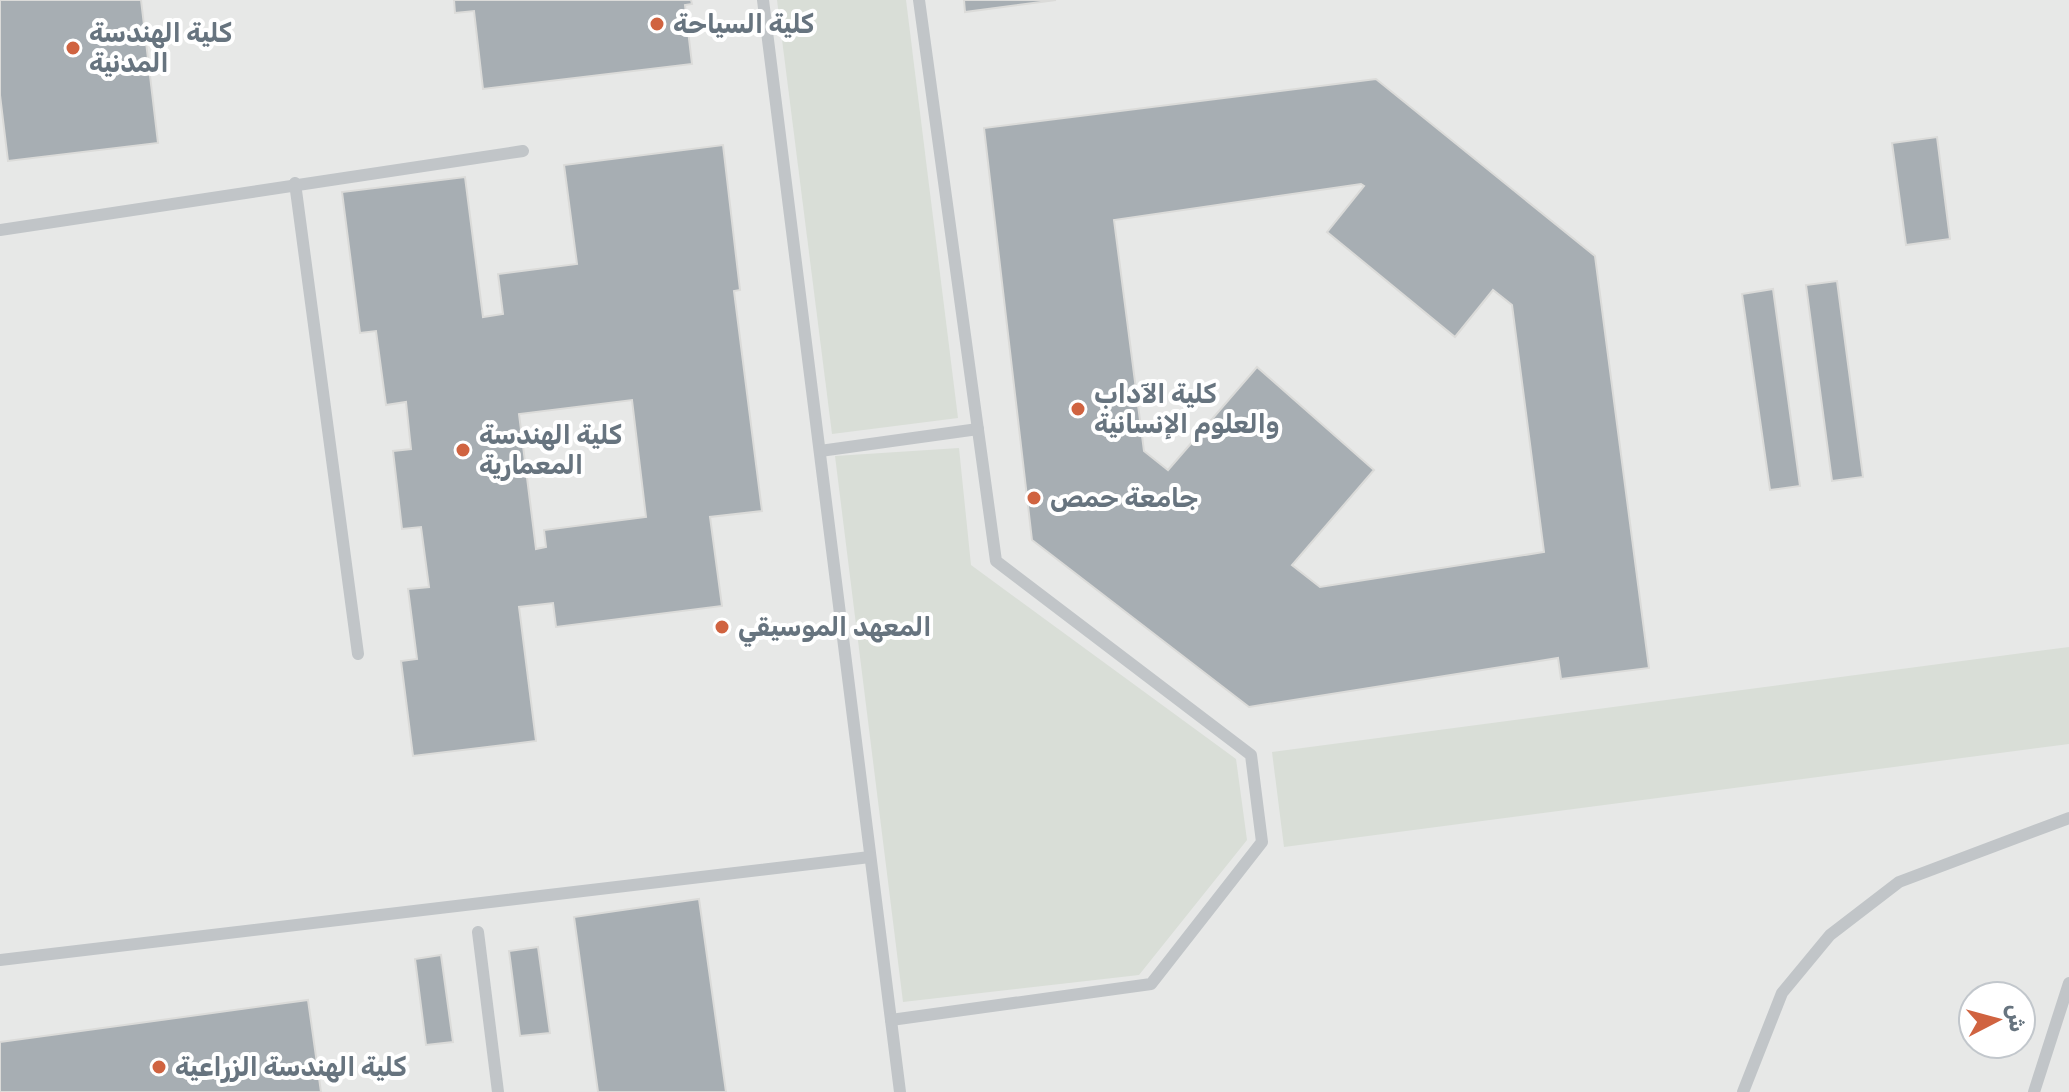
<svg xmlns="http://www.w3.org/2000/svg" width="2069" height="1092" viewBox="0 0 2069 1092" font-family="Rubik,Vazirmatn,sans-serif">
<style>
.built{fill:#e7e8e7;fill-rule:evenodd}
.green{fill:#d9ded7}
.building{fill:#a7aeb3;stroke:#dbdbd9;stroke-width:2;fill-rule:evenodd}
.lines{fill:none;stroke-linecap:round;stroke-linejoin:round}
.lane{stroke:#c1c5c8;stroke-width:12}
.poi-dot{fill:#d06340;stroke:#fff;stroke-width:3}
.labels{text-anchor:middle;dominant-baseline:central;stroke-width:8;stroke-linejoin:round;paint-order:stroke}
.poi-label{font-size:26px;font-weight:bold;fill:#67747f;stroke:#fff;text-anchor:start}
</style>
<rect width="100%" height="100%" fill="#f9f9f7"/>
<!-- built -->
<path class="built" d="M0 0H2069V1092H0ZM1973 996H2021V1044H1973Z"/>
<!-- green -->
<g class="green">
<path d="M777 0H906L958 418 832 434Z"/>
<path d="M959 448 971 565 1236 759 1247 840 1139 975 903 1002 835 456Z"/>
<path d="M2069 647V744L1284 847 1272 752Z"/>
</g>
<!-- building -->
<g class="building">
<path d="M0 0H141L158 143 8 161 0 95Z"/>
<path d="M454 0H691L692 4 685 5 692 64 483 89 474 11 455 13Z"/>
<path d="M964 0H1056L965 12Z"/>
<path d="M1376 79 1595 256 1649 668 1561 679 1558 658 1249 707 1032 540 984 128ZM1361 184 1364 186 1327 232 1455 337 1493 290 1512 305 1544 552 1320 587 1292 565 1374 470 1257 367 1168 470 1144 451 1114 220Z"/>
<path d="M1937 137 1950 239 1906 245 1892 143Z"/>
<path d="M723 145 740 290 734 291 762 511 710 517 722 606 556 627 553 603 519 607 536 741 413 756 401 661 417 659 408 589 429 587 421 527 402 529 393 451 411 449 406 402 386 405 376 331 360 333 342 192 465 177 483 317 503 314 498 274 577 264 564 165ZM632 400 646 517 544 530 546 547 536 549 519 414Z"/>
<path d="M1837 281 1863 477 1832 481 1806 285Z"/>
<path d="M1773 289 1800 486 1770 490 1742 294Z"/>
<path d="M699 899 726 1092H598L574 917Z"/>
<path d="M538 947 550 1033 520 1036 509 951Z"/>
<path d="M441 955 453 1042 426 1045 415 959Z"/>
<path d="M308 1000 321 1092H0V1042Z"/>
</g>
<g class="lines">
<!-- lane -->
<g class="lane">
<path d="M763 0 900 1092"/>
<path d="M295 183 358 654"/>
<path d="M0 230 523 151"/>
<path d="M820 451 978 429"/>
<path d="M478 932 498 1092"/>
<path d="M0 960 870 857"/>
<path d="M891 1020 1151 984 1262 842 1251 755 996 561 919 0"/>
<path d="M1743 1092 1782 993 1830 935 1899 882 2069 818"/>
<path d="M2034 1092 2069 983"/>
</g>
</g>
<!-- markers -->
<g class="poi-dot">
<circle cx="657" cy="24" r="8"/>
<circle cx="73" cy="48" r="8"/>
<circle cx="1078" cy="409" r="8"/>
<circle cx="463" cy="450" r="8"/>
<circle cx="1034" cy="498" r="8"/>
<circle cx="722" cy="627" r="8"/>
<circle cx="159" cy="1067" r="8"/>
</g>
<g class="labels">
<!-- poi labels -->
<g class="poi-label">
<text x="673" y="24">كلية السياحة</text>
<text x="89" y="33">كلية الهندسة<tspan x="89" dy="30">المدنية</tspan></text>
<text x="1094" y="394">كلية الآداب<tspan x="1094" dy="30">والعلوم الإنسانية</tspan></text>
<text x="479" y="435">كلية الهندسة<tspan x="479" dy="30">المعمارية</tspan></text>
<text x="1050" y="498">جامعة حمص</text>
<text x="738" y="627">المعهد الموسيقي</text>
<text x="175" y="1067">كلية الهندسة الزراعية</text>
</g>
</g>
<!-- north arrow -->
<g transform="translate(1997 1020) rotate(84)"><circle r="38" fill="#ffffff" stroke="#c2c7cc" stroke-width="2"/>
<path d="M0-6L14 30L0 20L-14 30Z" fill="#d06340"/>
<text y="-12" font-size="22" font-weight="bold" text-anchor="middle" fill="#67747f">ش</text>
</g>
</svg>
